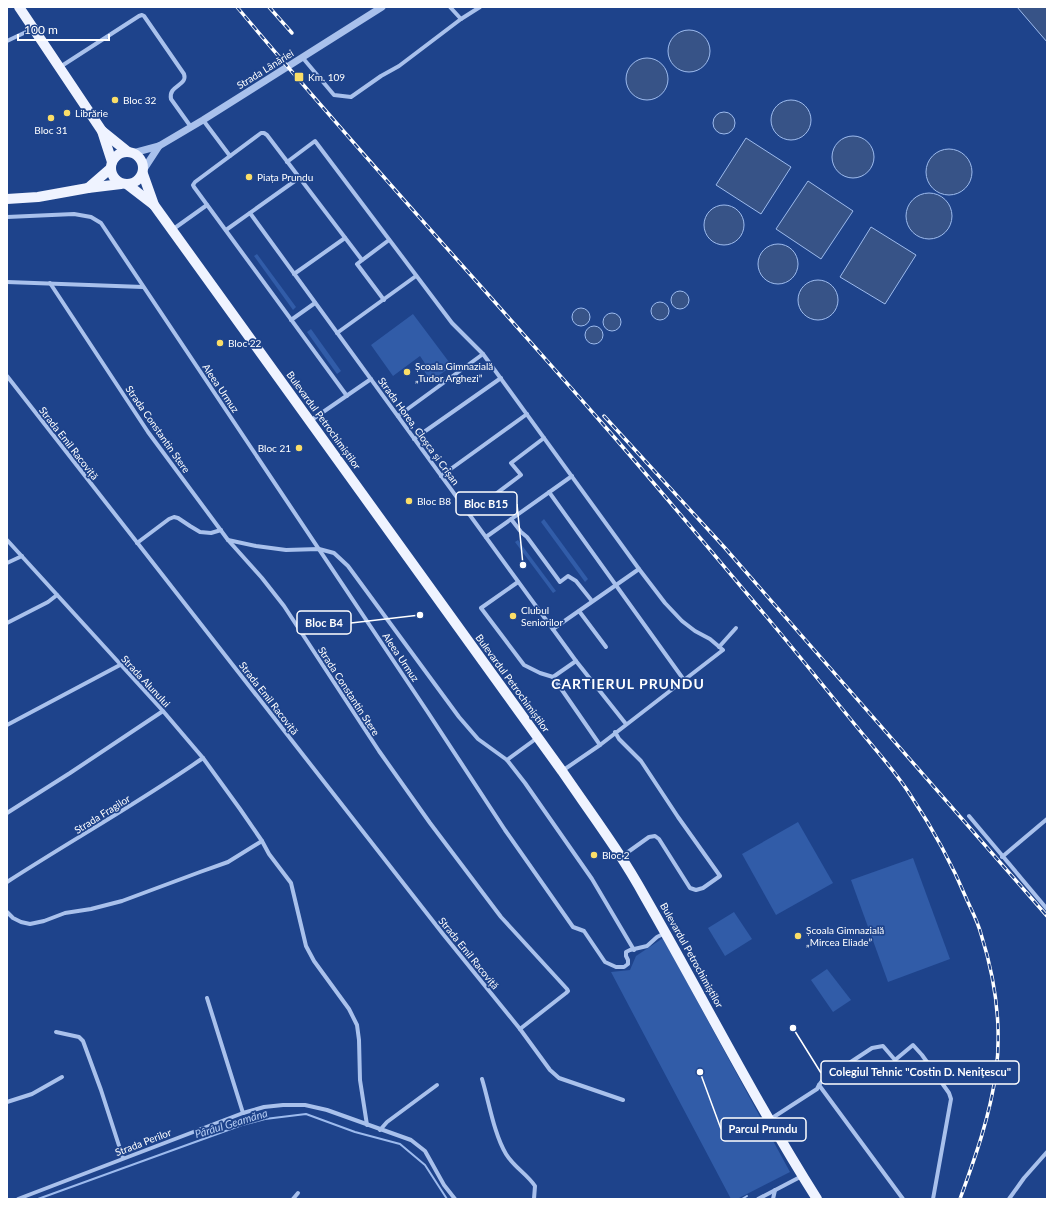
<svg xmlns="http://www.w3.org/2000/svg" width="1054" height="1206" viewBox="0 0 1054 1206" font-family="Lato,sans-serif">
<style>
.green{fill:#315ca8}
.water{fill:#375387;stroke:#9dbbee}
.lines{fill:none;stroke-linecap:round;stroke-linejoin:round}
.stream{stroke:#9dbbee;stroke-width:2}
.minor{stroke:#a9c1ec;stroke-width:4}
.tertiary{stroke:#a9c1ec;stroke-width:7}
.primary{stroke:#eff3ff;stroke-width:10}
.rail-casing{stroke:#fff;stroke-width:3.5}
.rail{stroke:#1e438b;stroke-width:2;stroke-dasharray:6;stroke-linecap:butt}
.poi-dot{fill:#fbde68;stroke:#1e438b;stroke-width:1.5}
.labels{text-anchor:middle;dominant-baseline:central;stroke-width:3.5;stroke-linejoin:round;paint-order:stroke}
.street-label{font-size:10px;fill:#fff;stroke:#1e438b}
.poi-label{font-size:10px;fill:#fff;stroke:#1e438b;text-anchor:start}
.water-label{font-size:11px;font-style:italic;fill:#b5ccf3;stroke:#1e438b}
.district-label{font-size:14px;font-weight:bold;letter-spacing:1px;fill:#fff;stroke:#1e438b}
.leader{fill:none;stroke:#fff;stroke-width:1.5}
.callout-dot{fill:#fff;stroke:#1e438b;stroke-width:1.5}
.callout{fill:#1e438b;stroke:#fff;stroke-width:1.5}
.callout-label{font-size:11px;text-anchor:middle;font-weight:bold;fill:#fff}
</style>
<rect width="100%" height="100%" fill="#1e438b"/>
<!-- green -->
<g class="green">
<path d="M257 254 296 307 293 310 254 256Z"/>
<path d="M413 314 452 366 431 381 422 368 426 365 420 356 393 376 371 345Z"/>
<path d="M311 329 341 371 337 374 307 332Z"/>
<path d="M544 519 588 579 585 582 541 522Z"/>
<path d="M518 540 556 591 553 593 515 542Z"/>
<path d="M798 822 833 883 776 915 742 854Z"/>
<path d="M913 858 950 959 888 982 851 880Z"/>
<path d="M734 912 752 939 725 956 708 928Z"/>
<path d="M663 938 790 1172 737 1199H731L611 972 630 970 636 956Z"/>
<path d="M827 969 851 1000 833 1012 811 980Z"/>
</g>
<!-- water -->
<g class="water">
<path d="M1017 7H1047V42Z"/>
<circle cx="689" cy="51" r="21"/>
<circle cx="647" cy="79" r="21"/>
<circle cx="791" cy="120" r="20"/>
<circle cx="724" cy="123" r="11"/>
<circle cx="853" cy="157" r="21"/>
<path d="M746 138 791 167 761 214 716 185Z"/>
<circle cx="949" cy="172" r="23"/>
<path d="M808 181 853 211 821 259 776 229Z"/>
<circle cx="929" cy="216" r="23"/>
<circle cx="724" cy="225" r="20"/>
<path d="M871 227 916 255 885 304 840 277Z"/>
<circle cx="778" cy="264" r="20"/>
<circle cx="818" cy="300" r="20"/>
<circle cx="680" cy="300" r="9"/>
<circle cx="660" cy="311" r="9"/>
<circle cx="581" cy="317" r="9"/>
<circle cx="612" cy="322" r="9"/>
<circle cx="594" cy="335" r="9"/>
</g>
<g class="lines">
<!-- stream -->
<g class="stream">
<path d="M38 1199 242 1125 265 1119 306 1114 355 1132 400 1144 425 1165 447 1199"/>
<path d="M742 1199 747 1196"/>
</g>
<!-- minor -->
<g class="minor">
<path d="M450 7 461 19"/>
<path d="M7 41 26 32 33 28"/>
<path d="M302 57 334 95 351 97 381 76 399 66 461 19 480 7"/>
<path d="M60 67 139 16 142 15 144 16 184 74C188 86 168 85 171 99L191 127"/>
<path d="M203 120 230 156"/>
<path d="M287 162 315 141 452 323 483 354 639 569 665 603 682 621 695 631 710 639 723 650 600 745 562 771"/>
<path d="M250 213 576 661 626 724"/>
<path d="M7 217 74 214 91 217 101 223 427 711 505 830 573 927 584 931 605 962 616 967H624L628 964V960L626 956V952L630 950 647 946 657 937 665 933"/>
<path d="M172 230 207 205"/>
<path d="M226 230 299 178"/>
<path d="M294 274 345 238"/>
<path d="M7 282 143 287"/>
<path d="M50 283 148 432 228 540 262 578 284 606 379 751 430 823 501 917 567 989 568 991 566 993 520 1029"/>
<path d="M384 300 357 264 389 240"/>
<path d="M291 320 315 303"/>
<path d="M337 333 416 276"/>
<path d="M7 376 443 934 520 1029 550 1070 559 1078 623 1100"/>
<path d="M347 396 194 187 193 185 195 182 261 133H264L267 135 362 260"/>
<path d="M398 416 483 354"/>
<path d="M310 421 371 379"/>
<path d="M414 439 501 378"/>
<path d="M441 476 527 414"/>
<path d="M549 492 684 680"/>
<path d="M469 514 521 475 511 463 544 438"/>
<path d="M511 519 521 532 527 537 560 582 568 576 576 581 592 601"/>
<path d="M486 537 572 476"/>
<path d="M7 540 163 711 203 758 240 809 262 841 269 854 291 883 306 946 314 961 349 1009 357 1025 359 1040 360 1080 367 1125"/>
<path d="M228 540 256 546 286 550 319 549 334 553 348 566 459 717 478 739 507 760 537 738"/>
<path d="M137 543 169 519 174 517 178 518 190 526 200 532 211 533 221 530"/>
<path d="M7 563 22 556"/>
<path d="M518 582 481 608 524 665 540 673 553 677 600 745"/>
<path d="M579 611 606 647"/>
<path d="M7 623 48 602 57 595"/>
<path d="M553 629 639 569"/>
<path d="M719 647 736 628"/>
<path d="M553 677 576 661"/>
<path d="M7 725 120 665"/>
<path d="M615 732 619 739 641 761 678 817 720 876 703 888 696 890 690 888 659 839 655 836 649 837 621 857"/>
<path d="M507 760 525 783 592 879 634 950"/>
<path d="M7 813 70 773 163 711"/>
<path d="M969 816 1047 909"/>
<path d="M1002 857 1047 819"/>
<path d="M7 882C72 840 140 802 203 758"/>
<path d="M7 912 13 918 21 922 30 924 44 921 65 913 91 909 122 901 200 872 228 862 262 841"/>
<path d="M207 998 243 1113"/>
<path d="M56 1032 79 1037 83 1041 101 1090 123 1158"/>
<path d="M482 1079C489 1102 494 1134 506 1154 514 1167 527 1174 535 1186L534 1199"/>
<path d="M819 1085 822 1081 872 1048 883 1046 895 1060 913 1045 922 1055 949 1093 951 1099 933 1199"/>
<path d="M7 1102 32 1094 62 1077"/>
<path d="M769 1120 817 1089 819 1085 903 1199"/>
<path d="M380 1130 387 1122 437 1085"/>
<path d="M18 1199 243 1113 264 1107 283 1105H305L327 1110 411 1140 425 1151 444 1185 455 1199"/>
<path d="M293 1199 298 1193"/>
<path d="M758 1199 802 1176"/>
<path d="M773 1199 775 1190"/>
<path d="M1009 1199 1024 1178 1047 1152"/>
</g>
<!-- tertiary -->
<g class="tertiary">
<path d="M133 153 159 146 203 120 382 7"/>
<path d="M144 169 159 146"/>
</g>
<!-- primary -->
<g class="primary">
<path d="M19 7 102 131 112 162"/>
<path d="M102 131 128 152"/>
<circle cx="127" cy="168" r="16"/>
<path d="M143 174 154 205 562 771C590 812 621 853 645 897 703 998 755 1101 817 1199"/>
<path d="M128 185 154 205"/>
<path d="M88 188 111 168"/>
<path d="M7 199 38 197 88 188 121 184"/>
</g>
<!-- rail casing -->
<g class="rail-casing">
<g id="rail">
<path d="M237 7C355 148 480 284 601 422 651 479 700 538 749 596 784 637 818 679 852 721 872 746 894 769 911 796 933 829 952 864 967 900 972 911 978 922 981 934 995 978 1002 1025 996 1072 990 1116 975 1158 960 1199"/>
<path d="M269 7 292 33"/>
<path d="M604 416 725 548 1047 916"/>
</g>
</g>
<!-- rail -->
<use href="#rail" class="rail"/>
</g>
<!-- markers -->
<g class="poi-dot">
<rect x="294" y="72" width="10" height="10" rx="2"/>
<circle cx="115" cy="100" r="4"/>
<circle cx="67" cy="113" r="4"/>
<circle cx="51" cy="118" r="4"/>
<circle cx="249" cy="177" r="4"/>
<circle cx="220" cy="343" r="4"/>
<circle cx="407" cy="372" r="4"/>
<circle cx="299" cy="448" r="4"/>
<circle cx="409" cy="501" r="4"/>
<circle cx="513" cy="616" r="4"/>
<circle cx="594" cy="855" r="4"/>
<circle cx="798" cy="936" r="4"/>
</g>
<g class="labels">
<!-- street labels -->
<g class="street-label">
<text transform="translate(265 69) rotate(-32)">Strada Lânăriei</text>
<text transform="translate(221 388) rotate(56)">Aleea Urmuz</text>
<text transform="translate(324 420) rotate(54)">Bulevardul Petrochimiștilor</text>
<text transform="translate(158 429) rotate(55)">Strada Constantin Stere</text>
<text transform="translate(419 431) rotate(54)">Strada Horea, Cloșca și Crișan</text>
<text transform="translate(69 443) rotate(52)">Strada Emil Racoviță</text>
<text transform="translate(401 657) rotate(56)">Aleea Urmuz</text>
<text transform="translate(146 681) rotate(47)">Strada Alunului</text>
<text transform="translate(513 683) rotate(54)">Bulevardul Petrochimiștilor</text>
<text transform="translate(349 691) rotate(57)">Strada Constantin Stere</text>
<text transform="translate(269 698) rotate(52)">Strada Emil Racoviță</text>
<text transform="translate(102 814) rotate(-32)">Strada Fragilor</text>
<text transform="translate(469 953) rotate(51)">Strada Emil Racoviță</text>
<text transform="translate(692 955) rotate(61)">Bulevardul Petrochimiștilor</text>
<text transform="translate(143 1142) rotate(-21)">Strada Perilor</text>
</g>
<!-- poi labels -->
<g class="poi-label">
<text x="308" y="77">Km. 109</text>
<text x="123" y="100">Bloc 32</text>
<text x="75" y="113">Librărie</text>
<text x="51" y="130" text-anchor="middle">Bloc 31</text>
<text x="257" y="177">Piața Prundu</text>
<text x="228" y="343">Bloc 22</text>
<text x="415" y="366">Școala Gimnazială<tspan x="415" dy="12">„Tudor Arghezi”</tspan></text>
<text x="291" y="448" text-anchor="end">Bloc 21</text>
<text x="417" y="501">Bloc B8</text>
<text x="521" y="610">Clubul<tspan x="521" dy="12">Seniorilor</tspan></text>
<text x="602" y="855">Bloc 2</text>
<text x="806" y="930">Școala Gimnazială<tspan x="806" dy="12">„Mircea Eliade”</tspan></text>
</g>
<!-- water labels -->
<g class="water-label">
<text transform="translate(231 1123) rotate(-17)">Pârâul Geamăna</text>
</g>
<!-- district labels -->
<g class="district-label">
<text x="628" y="683">CARTIERUL PRUNDU</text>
</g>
</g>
<!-- callouts -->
<path class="leader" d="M523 565L517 504M420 615L351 623M793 1028L821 1073M700 1072L721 1129"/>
<g class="callout-dot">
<circle cx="523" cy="565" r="4"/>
<circle cx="420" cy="615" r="4"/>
<circle cx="793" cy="1028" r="4"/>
<circle cx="700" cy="1072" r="4"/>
</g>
<g class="callout">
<rect x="456" y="492" width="61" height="23" rx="4"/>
<rect x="297" y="611" width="54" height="23" rx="4"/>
<rect x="821" y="1061" width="198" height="23" rx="4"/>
<rect x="721" y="1118" width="85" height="23" rx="4"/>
</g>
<g class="callout-label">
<text x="486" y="508">Bloc B15</text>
<text x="324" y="627">Bloc B4</text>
<text x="920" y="1076">Colegiul Tehnic "Costin D. Nenițescu"</text>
<text x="763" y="1133">Parcul Prundu</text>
</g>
<!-- border -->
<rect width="1054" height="1206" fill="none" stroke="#ffffff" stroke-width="16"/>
<!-- scale -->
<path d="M18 34v6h91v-6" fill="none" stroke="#ffffff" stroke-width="2"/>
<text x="24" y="34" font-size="12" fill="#ffffff" stroke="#1e438b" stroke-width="3" paint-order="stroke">100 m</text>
</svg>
